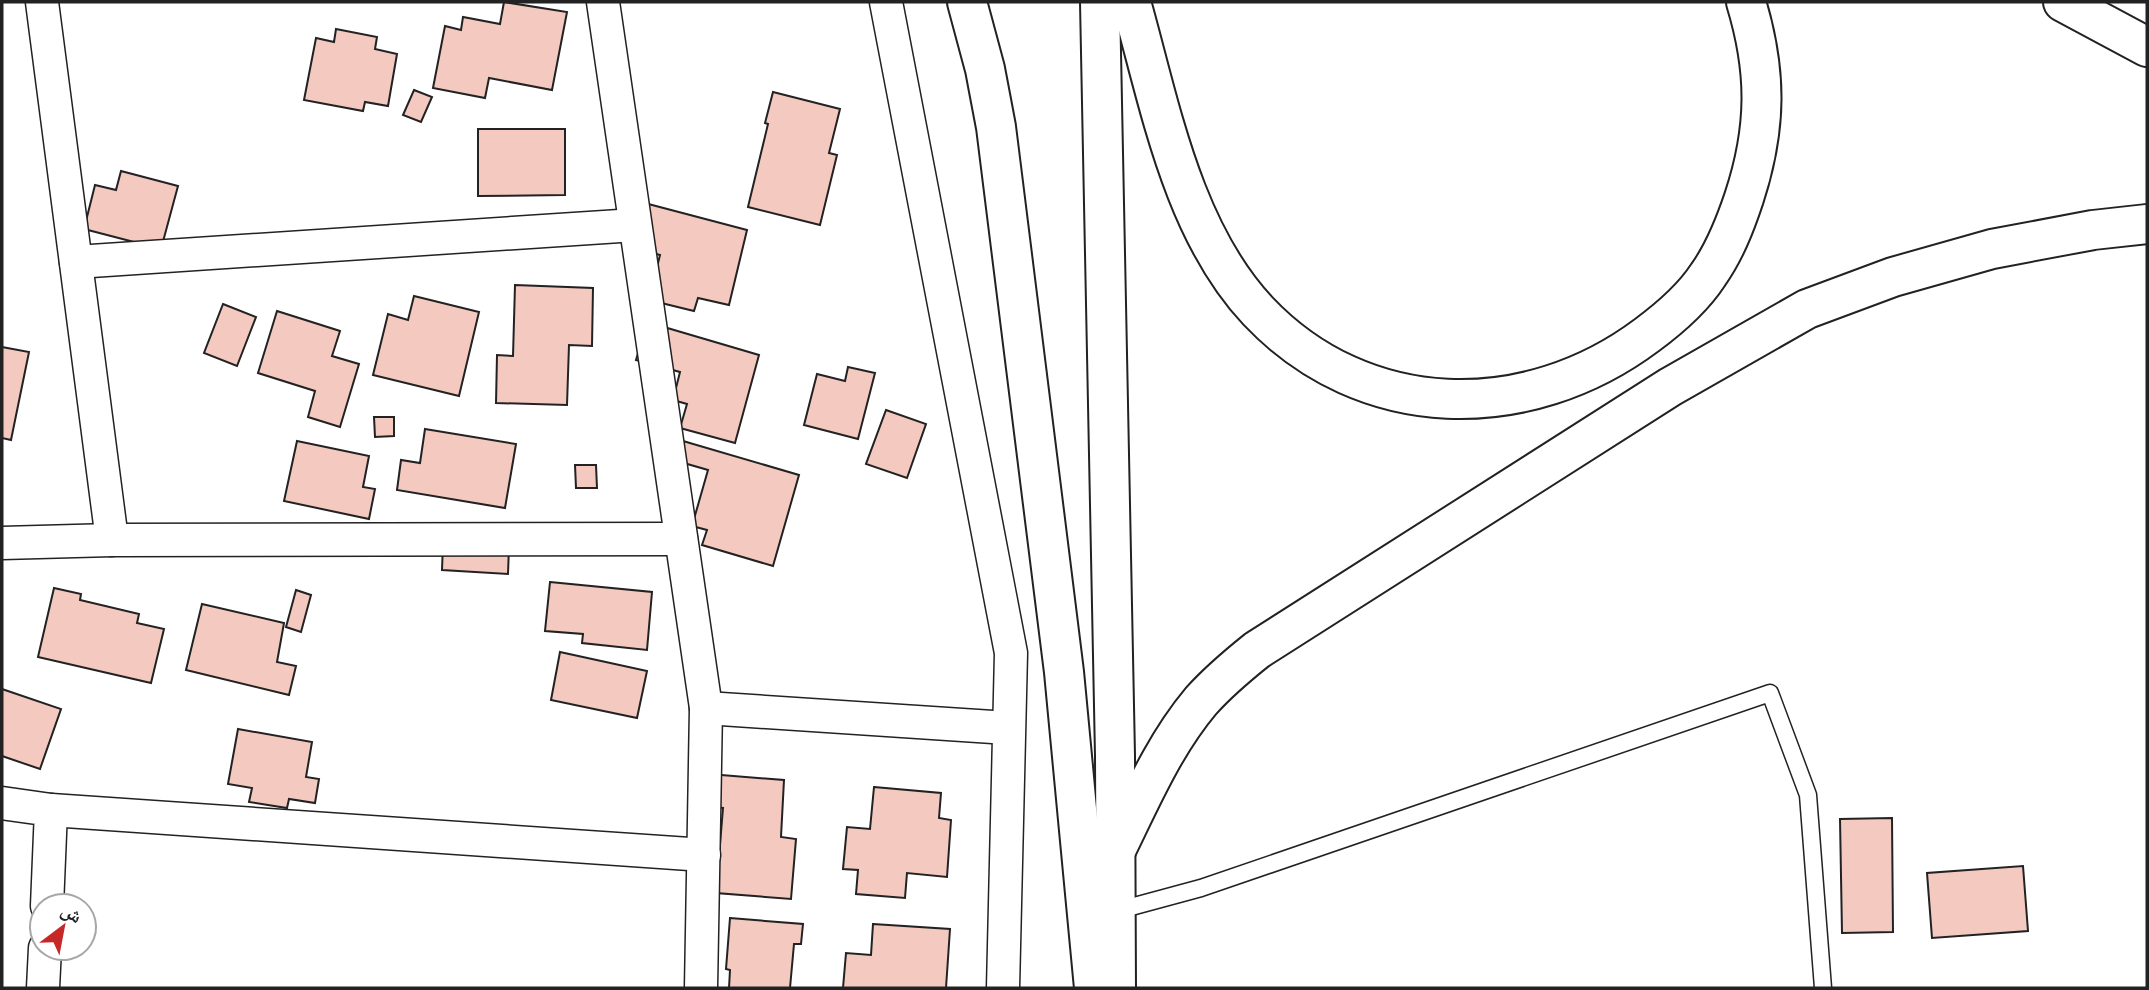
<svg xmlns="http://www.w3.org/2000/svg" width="2149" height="990" viewBox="0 0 2149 990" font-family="'Exo 2','Noto Naskh Arabic',sans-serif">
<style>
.building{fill:#f3c9c0;stroke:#222;stroke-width:2}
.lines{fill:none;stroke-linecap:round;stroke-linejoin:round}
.service-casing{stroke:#222;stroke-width:19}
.minor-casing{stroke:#222;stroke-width:35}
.primary-casing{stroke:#222;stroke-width:42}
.motorway-casing{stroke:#222;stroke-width:42}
.service{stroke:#fff;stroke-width:16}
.minor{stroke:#fff;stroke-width:32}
.primary{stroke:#fff;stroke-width:38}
.motorway{stroke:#fff;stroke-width:38}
</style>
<rect width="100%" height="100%" fill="#fff"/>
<!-- building -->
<g class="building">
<path d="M504 2 567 12 552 90 489 78 485 98 433 88 445 26 461 30 463 17 500 24Z"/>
<path d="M336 29 377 37 375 49 397 54 388 106 365 102 363 111 304 100 316 38 334 42Z"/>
<path d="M414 90 432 97 421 122 403 115Z"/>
<path d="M773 92 840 109 829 153 837 155 820 225 748 207 768 124 765 123Z"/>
<path d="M478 129H565V195L478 196Z"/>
<path d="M121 171 178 186 161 249 84 229 95 185 116 190Z"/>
<path d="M637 201 747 230 729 305 698 298 694 311 649 300 660 255 626 246Z"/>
<path d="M515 285 593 288 592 346 569 345 567 405 496 403 497 355 513 356Z"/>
<path d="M414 296 479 312 459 396 373 375 388 314 408 320Z"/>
<path d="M223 304 256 317 237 366 204 353Z"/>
<path d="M277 311 340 331 332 356 359 364 340 427 308 417 315 391 258 373Z"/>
<path d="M647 322 759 355 735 443 680 428 687 404 673 400 680 372 636 360Z"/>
<path d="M2 347 29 352 11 440 2 438Z"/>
<path d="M848 367 875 373 858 439 804 425 817 374 845 381Z"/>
<path d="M886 410 926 424 907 478 866 464Z"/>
<path d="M374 417H394V436L375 437Z"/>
<path d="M425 429 516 444 505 508 397 490 401 460 420 463Z"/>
<path d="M297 441 369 456 363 487 375 489 369 519 284 501Z"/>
<path d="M683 441 799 475 773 566 702 545 707 530 692 526 708 470 677 461Z"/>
<path d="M575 465H596L597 488H576Z"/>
<path d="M443 543 509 546 508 574 442 570Z"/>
<path d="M550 582 652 592 647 650 582 643 583 634 545 631Z"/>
<path d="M54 588 81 594 80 600 139 614 137 623 164 629 151 683 38 657Z"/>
<path d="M296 590 311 595 301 632 286 627Z"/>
<path d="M202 604 284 623 277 662 296 666 289 695 186 670Z"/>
<path d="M560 652 647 671 637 718 551 700Z"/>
<path d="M2 689 61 709 40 769 2 756Z"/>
<path d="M238 729 312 742 306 777 319 779 315 803 289 799 287 808 249 802 252 788 228 784Z"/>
<path d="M709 774 784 780 781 837 796 839 791 899 716 893 723 808 707 807Z"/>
<path d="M874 787 941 793 939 818 951 820 947 877 907 873 905 898 856 894 858 870 843 869 847 827 870 829Z"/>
<path d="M1892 818 1893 932 1842 933 1840 819Z"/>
<path d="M2023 866 2028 931 1932 938 1927 873Z"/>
<path d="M730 918 803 924 801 944H794L790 988H729L730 970 726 969Z"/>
<path d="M873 924 950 929 946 988H843L846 953 871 955Z"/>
</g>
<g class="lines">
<!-- service casing -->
<g class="service-casing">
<path id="service" d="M1116 911 1201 888 1770 693 1808 795 1823 988"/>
</g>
<!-- minor casing -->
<g class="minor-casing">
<g id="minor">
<path d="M42 2 112 540"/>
<path d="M603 2 706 708 701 988"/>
<path d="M886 2 1011 653 1003 988"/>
<path d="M76 262 635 225"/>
<path d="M2 543 112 540 681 539"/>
<path d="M706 708 1008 728"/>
<path d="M2 803 51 810 47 906"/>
<path d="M51 810 704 855"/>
<path d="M43 988 45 948"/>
</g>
</g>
<!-- primary casing -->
<g class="primary-casing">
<path id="primary" d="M1100 2 1115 756 1116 988"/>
</g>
<!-- motorway casing -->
<g class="motorway-casing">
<g id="motorway">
<path d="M967 2 985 69 996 127 1064 672 1094 988"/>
<path d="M1131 2C1160 105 1182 230 1258 311 1364 423 1527 425 1647 335 1670 318 1693 298 1708 275 1725 251 1735 225 1744 198 1767 128 1767 71 1746 2"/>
<path d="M2063 2 2147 47"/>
<path d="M1116 850C1141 799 1164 745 1201 701 1218 682 1237 666 1257 650L1670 387 1807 309 1893 277 1992 249 2093 230 2147 224"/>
</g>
</g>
<!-- service -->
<use href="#service" class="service"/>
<!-- minor -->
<use href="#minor" class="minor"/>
<!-- primary -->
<use href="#primary" class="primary"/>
<!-- motorway -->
<use href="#motorway" class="motorway"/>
</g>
<!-- border -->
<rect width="2149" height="990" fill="none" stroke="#222222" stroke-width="7"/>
<!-- north arrow -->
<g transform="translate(63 927) rotate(32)"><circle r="33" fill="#ffffff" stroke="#a7a7a7" stroke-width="2"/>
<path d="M0-5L12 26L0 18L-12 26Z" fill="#c62828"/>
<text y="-10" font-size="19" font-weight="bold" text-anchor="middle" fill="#222222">ش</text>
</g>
</svg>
